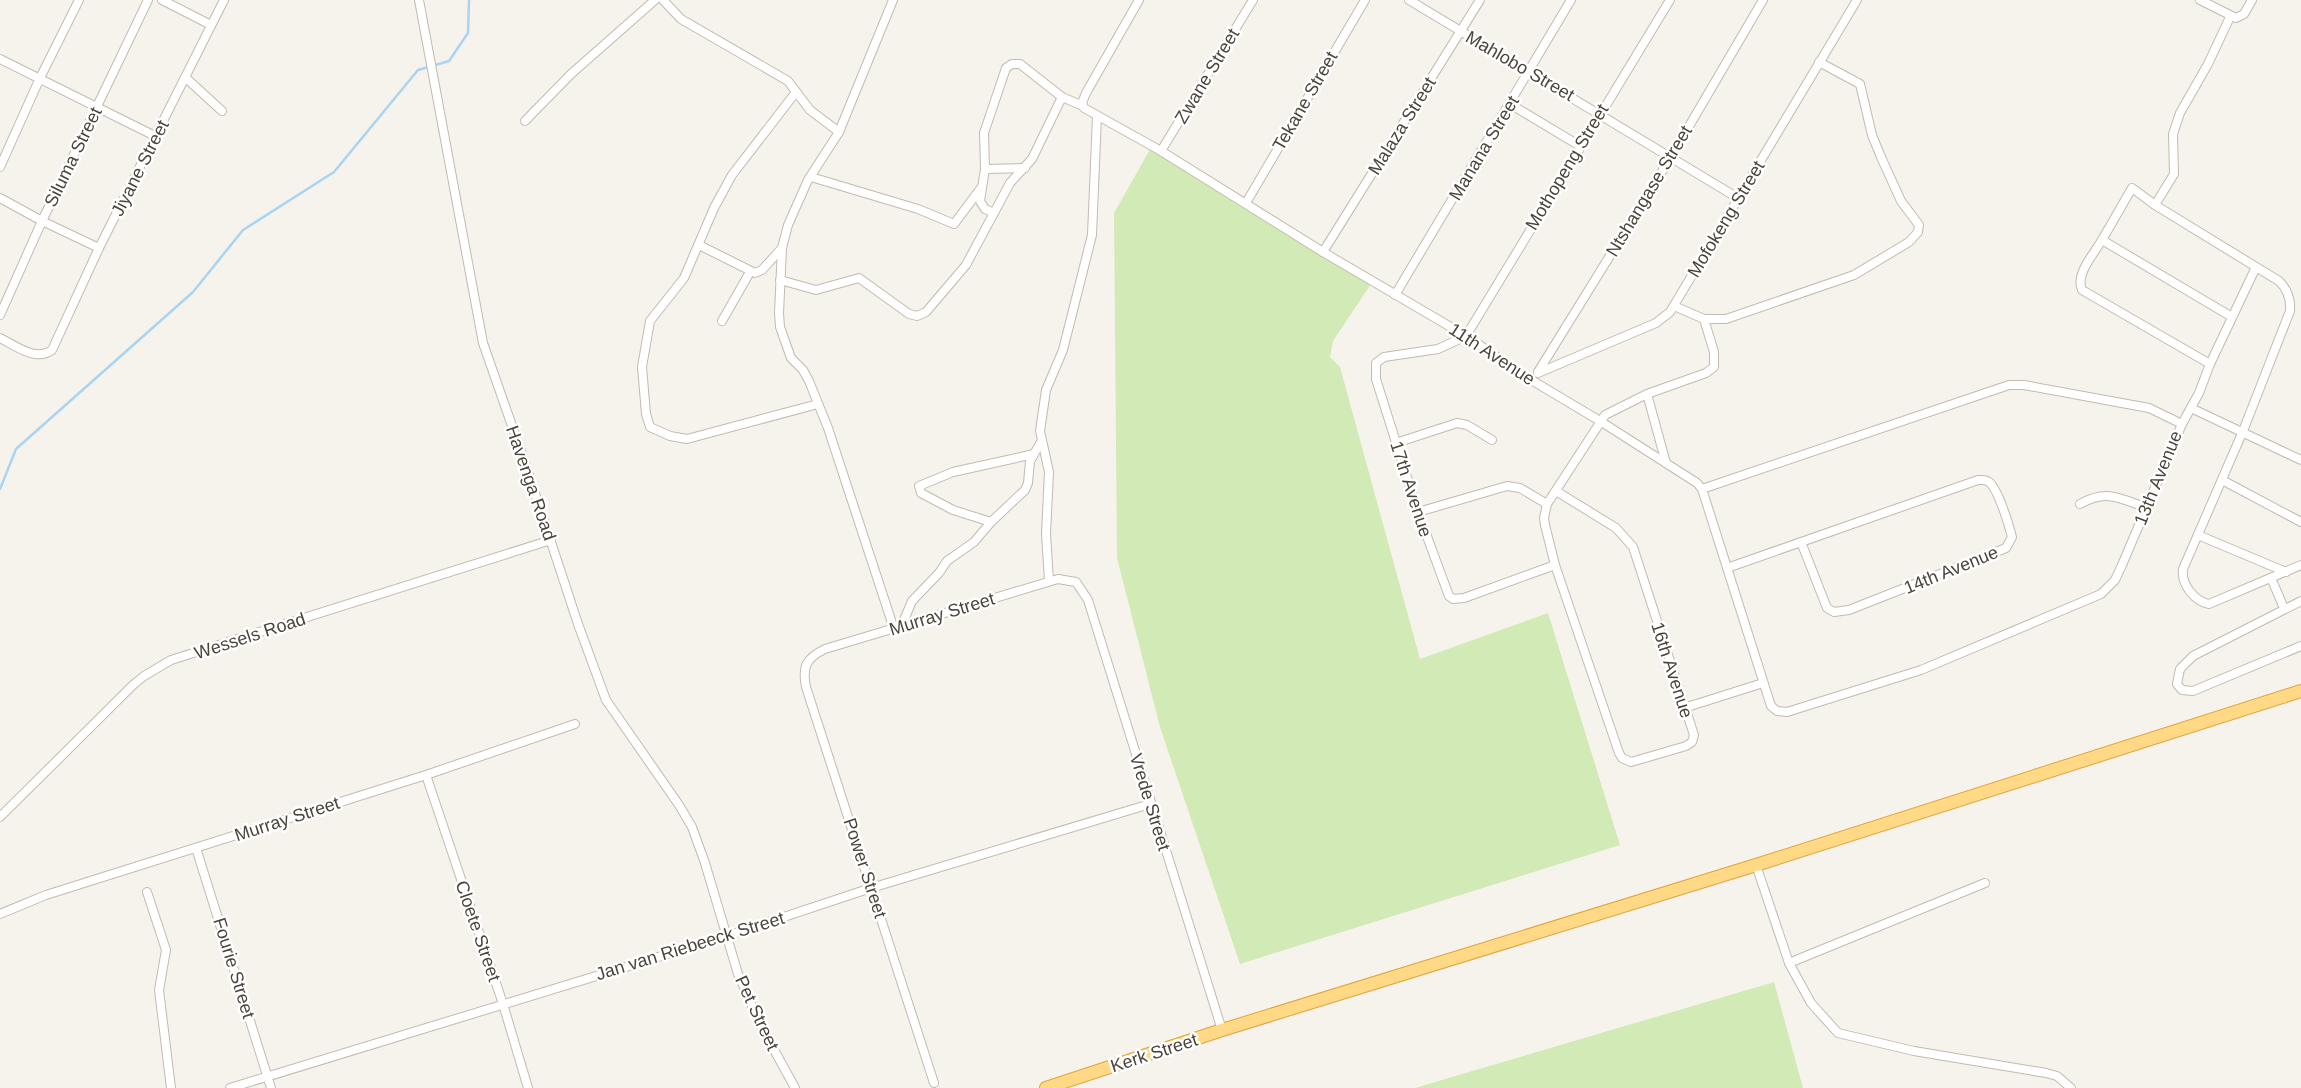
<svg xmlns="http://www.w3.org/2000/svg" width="2301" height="1088" viewBox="0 0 2301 1088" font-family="Helvetica,sans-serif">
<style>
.green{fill:#d2eab5}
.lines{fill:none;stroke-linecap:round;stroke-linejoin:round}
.stream{stroke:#a9d4f2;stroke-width:2.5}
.minor-casing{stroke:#c2bbae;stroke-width:10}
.trunk-casing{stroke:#e0a43c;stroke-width:14}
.minor{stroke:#fff;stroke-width:8}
.trunk{stroke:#ffd985;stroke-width:12}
.labels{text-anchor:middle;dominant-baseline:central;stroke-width:5;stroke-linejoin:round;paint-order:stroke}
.street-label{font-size:18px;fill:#4b4439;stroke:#fff}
</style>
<rect width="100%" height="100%" fill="#f6f3ec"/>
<!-- green -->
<g class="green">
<path d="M1152 146 1375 278 1333 341 1330 357 1340 367 1420 659 1548 613 1620 845 1240 964 1160 727 1117 558 1114 213Z"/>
<path d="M1774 982 1803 1088H1415Z"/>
</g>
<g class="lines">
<!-- stream -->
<path class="stream" d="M0 489 16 449 193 292 243 230 334 172 418 70 449 61 468 33 469 0"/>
<!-- minor casing -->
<g class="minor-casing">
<g id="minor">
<path d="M162 0 211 25"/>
<path d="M419 0 483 343 525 463 578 624 606 700 679 805 692 827 705 863 738 974 761 1026 795 1088"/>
<path d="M663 0 681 19 788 81 810 110 839 132"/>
<path d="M893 0 839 132 808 180 788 225 782 248 779 313 780 327 791 358 803 370 809 381 828 428 894 629"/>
<path d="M1139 0 1086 93 1082 103 1084 108 1161 151 1323 252 1466 336 1533 381 1600 421 1697 483 1702 489 1771 706 1777 711 1787 712 1921 670 2101 594 2115 580 2122 565 2182 424 2149 408 2024 385H2009L1702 489"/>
<path d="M1409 0 1738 198"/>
<path d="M2200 0 2236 18 2244 14 2252 0"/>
<path d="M0 59 155 136"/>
<path d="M186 78 222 111"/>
<path d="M796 92 732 175 714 208 684 278 650 321 642 367 646 414 650 427 670 436 687 439 818 404"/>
<path d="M1510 104 1580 146"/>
<path d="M525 121 571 74 655 0"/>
<path d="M1161 151 1253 0"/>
<path d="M0 167 40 78 79 0"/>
<path d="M985 169 1025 168"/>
<path d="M811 177 918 209 954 224 981 188"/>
<path d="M0 198 42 221 99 248"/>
<path d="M1246 203 1365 0"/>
<path d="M2155 205 2174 174 2173 134 2180 113 2208 64 2230 17"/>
<path d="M994 213 985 209 980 201 985 169 984 133 1006 68 1012 64H1020L1062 97 1083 106"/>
<path d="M2102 240C2094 254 2075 274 2082 290L2210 364"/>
<path d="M699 245 755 273 762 270 782 248"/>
<path d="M1323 252 1480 0"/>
<path d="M780 280 816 290 859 278 909 314 917 316 926 312 966 265 1010 183 1032 159 1062 97"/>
<path d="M1395 295 1571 0"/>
<path d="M1674 306 1704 319H1726L1854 275 1909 242 1918 232 1919 225 1901 201 1881 157 1872 135 1860 84 1819 62"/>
<path d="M0 315 42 221 148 0"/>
<path d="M2232 317 2102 240 2132 188 2155 205 2279 281C2288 290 2291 299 2290 311L2243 431 2183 569C2181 584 2194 601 2209 604L2301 565"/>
<path d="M722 321 750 272"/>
<path d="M0 338C16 346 36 362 52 350L99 248 224 0"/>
<path d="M1538 372 1671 157 1763 0"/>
<path d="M1538 373 1656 323 1670 312 1857 0"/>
<path d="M1647 394 1666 463"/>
<path d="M2191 408 2301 460"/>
<path d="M2182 424 2199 393 2210 364 2256 267"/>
<path d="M1396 443 1457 423 1467 425 1492 440"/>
<path d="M2222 480 2301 522"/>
<path d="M1556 491 1616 528 1633 547 1694 735 1692 742 1686 746 1631 762 1622 758 1619 753 1555 565 1545 525 1544 518 1547 504 1605 415 1647 394 1706 373 1714 367V352L1704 319"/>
<path d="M2080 504C2107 489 2120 498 2147 508"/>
<path d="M1418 512 1507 486 1520 488 1547 504"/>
<path d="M991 522 953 510 921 493 919 486 953 472 1034 454"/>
<path d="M2198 535 2286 572"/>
<path d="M1555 565 1464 598 1453 599 1449 596 1418 512 1376 379V363L1384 357 1438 349 1466 336 1670 0"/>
<path d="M1727 568 1978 480C1983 480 1985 479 1989 482 1998 489 2009 525 2012 537L2006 548 1849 610 1834 612 1827 608 1801 542"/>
<path d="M2271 578 2284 608"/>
<path d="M1049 581 1046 534 1049 472 1040 431 1046 390 1063 350 1092 235 1097 116"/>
<path d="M2301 601 2193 656 2180 669 2177 684 2182 690 2193 691 2301 646"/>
<path d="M901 627 912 601 939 573 947 561 974 542 991 522 1025 490 1028 483 1030 461 1041 442"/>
<path d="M1684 708 1763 683"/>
<path d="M426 775 503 1004 528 1088"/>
<path d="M0 817 133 685 144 676 171 660 551 540"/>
<path d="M196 848 271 1088"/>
<path d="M1756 865 1789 963 1811 1003 1838 1033 1914 1051 2046 1073 2057 1076 2071 1088"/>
<path d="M147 892 166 950 159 990 171 1088"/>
<path d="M0 914 46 895 426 775 575 724"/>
<path d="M1789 963 1985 883"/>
<path d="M934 1083 806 687C802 667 806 658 825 649L1058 579 1076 582 1088 600 1222 1030"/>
<path d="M230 1088 727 936 871 888 1150 804"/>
</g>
</g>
<!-- trunk casing -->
<g class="trunk-casing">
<path id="trunk" d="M1046 1088 1222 1030 1756 865 2301 691"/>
</g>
<!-- minor -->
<use href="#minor" class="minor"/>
<!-- trunk -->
<use href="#trunk" class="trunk"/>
</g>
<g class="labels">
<!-- street labels -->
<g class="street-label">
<text transform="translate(1520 66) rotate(30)">Mahlobo Street</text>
<text transform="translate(1207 76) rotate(-59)">Zwane Street</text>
<text transform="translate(1305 101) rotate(-60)">Tekane Street</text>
<text transform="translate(1402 126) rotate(-58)">Malaza Street</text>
<text transform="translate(1484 148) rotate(-59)">Manana Street</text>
<text transform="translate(73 157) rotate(-64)">Siluma Street</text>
<text transform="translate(1567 167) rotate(-59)">Mothopeng Street</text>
<text transform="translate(140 168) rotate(-63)">Jiyane Street</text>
<text transform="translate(1649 191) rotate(-59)">Ntshangase Street</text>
<text transform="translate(1726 219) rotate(-59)">Mofokeng Street</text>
<text transform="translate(1492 354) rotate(33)">11th Avenue</text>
<text transform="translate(2158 478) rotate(-68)">13th Avenue</text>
<text transform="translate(531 483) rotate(71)">Havenga Road</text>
<text transform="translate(1411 489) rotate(72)">17th Avenue</text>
<text transform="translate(1951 570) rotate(-22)">14th Avenue</text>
<text transform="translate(942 614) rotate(-17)">Murray Street</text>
<text transform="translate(250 636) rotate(-18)">Wessels Road</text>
<text transform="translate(1672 670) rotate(72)">16th Avenue</text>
<text transform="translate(1150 802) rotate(73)">Vrede Street</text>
<text transform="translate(287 819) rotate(-18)">Murray Street</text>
<text transform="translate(865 868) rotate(72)">Power Street</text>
<text transform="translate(478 931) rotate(71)">Cloete Street</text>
<text transform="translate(690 946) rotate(-17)">Jan van Riebeeck Street</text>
<text transform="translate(234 968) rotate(73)">Fourie Street</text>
<text transform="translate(757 1013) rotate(65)">Pet Street</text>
<text transform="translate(1154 1053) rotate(-18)">Kerk Street</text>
</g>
</g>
</svg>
